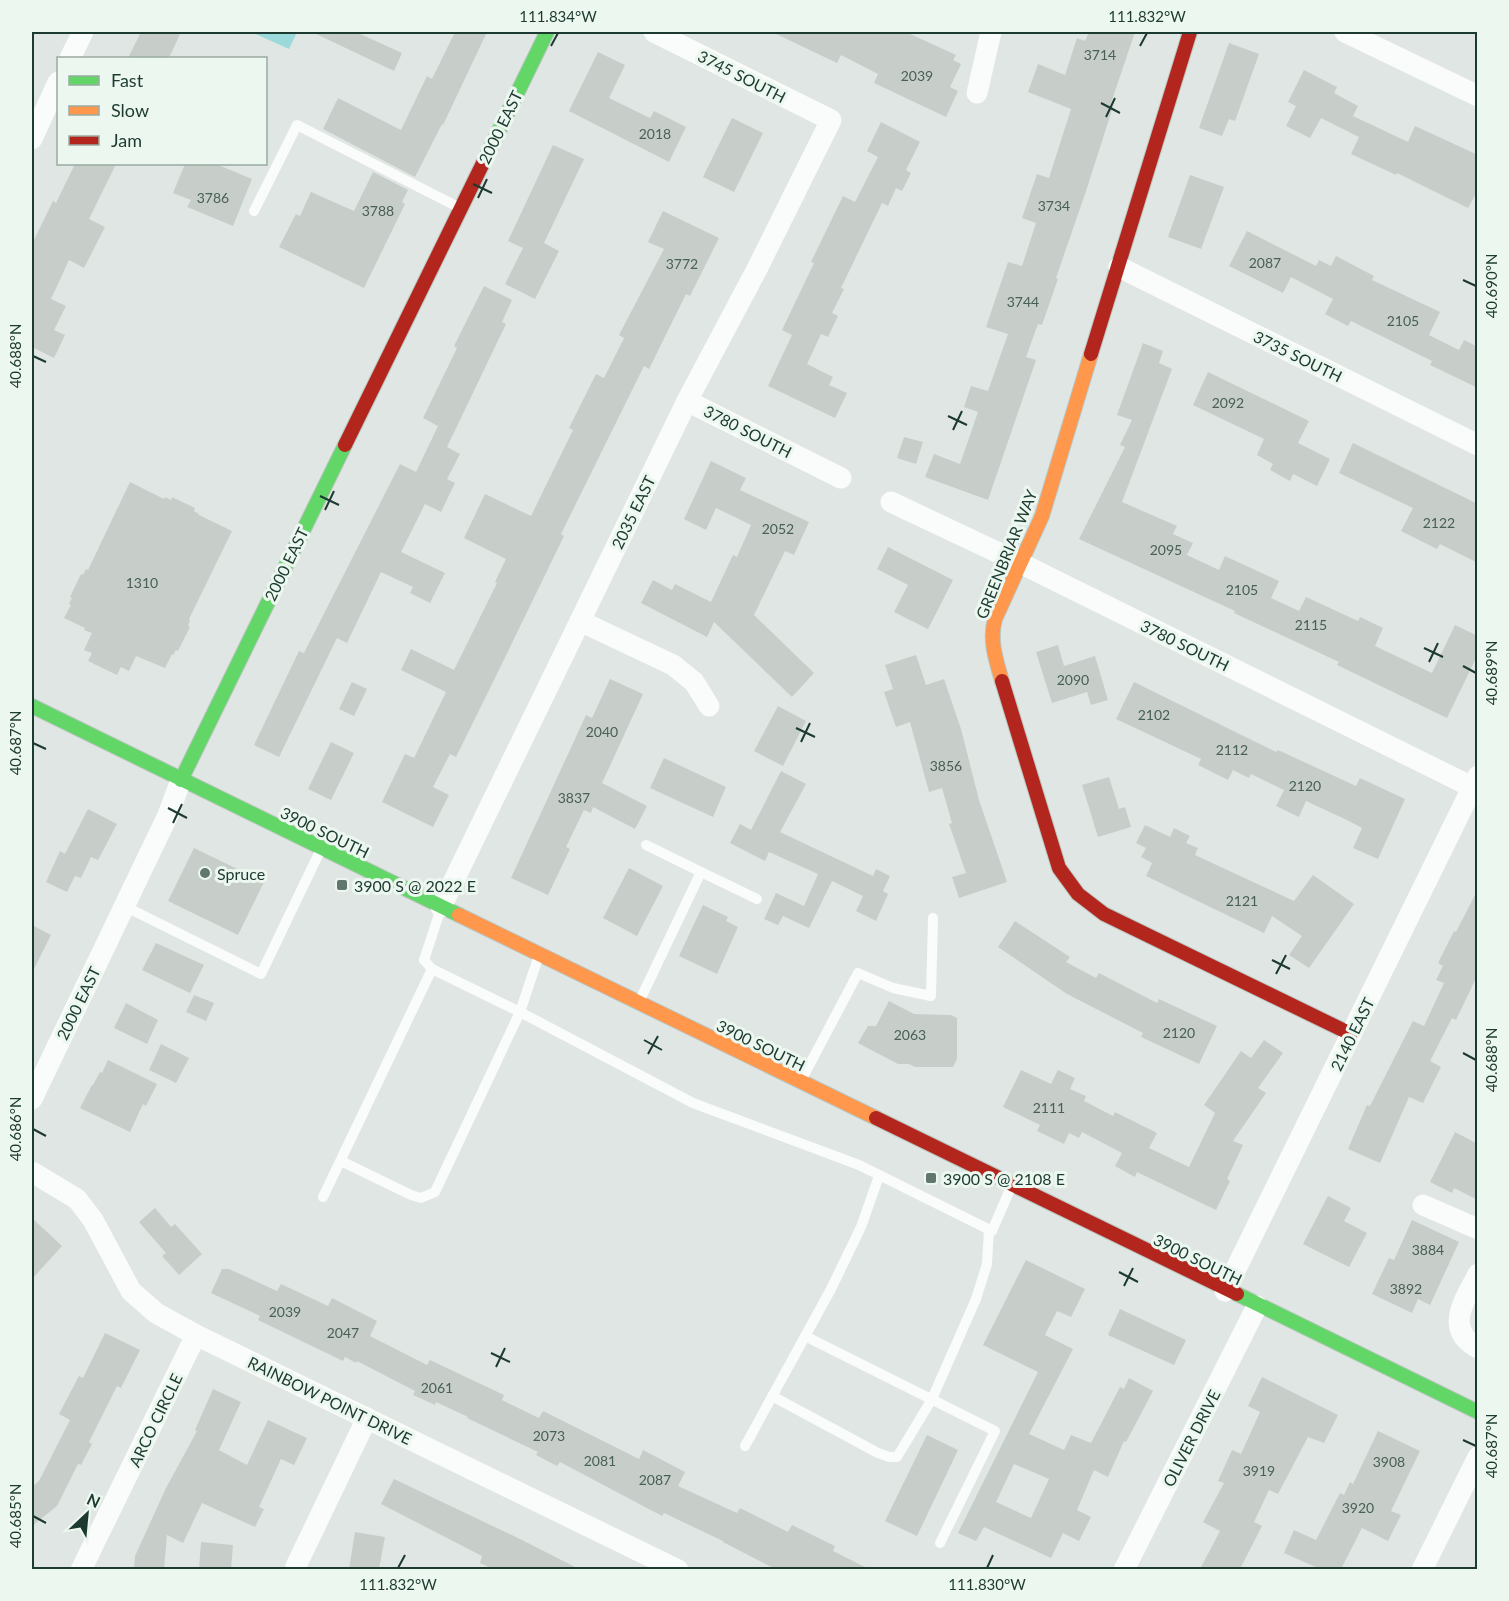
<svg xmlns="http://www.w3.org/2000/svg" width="1509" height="1601" viewBox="0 0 1509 1601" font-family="Lato,sans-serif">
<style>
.water{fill:#9bd9da}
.building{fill:#c7ceca;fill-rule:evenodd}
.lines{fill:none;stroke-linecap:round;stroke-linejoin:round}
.fast-casing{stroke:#bbc6c1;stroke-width:16}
.slow-casing{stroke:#bbc6c1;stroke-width:16}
.jam-casing{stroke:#bbc6c1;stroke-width:16}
.lane{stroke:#fafbfb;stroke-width:10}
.street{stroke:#fafbfb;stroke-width:21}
.fast{stroke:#63d668;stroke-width:14}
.slow{stroke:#ff974d;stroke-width:14}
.jam{stroke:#b3261e;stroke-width:14}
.ticks{fill:none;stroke:#1c3a2f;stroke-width:2}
.poi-dot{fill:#61766e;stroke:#ecf7f0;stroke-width:2}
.labels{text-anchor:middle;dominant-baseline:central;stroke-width:6;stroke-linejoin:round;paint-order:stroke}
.number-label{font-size:14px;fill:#486056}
.street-label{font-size:16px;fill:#1c3a2f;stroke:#ecf7f0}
.poi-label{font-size:16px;fill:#1c3a2f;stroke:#ecf7f0;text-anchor:start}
.neatline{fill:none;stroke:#1c3a2f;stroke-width:2}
.ticks-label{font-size:15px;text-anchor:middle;fill:#1c3a2f}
</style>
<rect width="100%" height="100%" fill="#e0e6e3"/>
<!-- water -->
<path class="water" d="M251 32H297L289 49Z"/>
<!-- building -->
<g class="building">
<path d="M141 32H181L169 58H128Z"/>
<path d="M312 32H356L402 53 394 71Z"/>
<path d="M455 32H487L443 125 442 124 415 177 323 129 338 98 401 130 427 76 432 79Z"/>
<path d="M772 32H906L956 55 953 60 961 64 950 87 958 91 946 117 874 83 878 74 841 55 837 63Z"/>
<path d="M1089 32H1135L1110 106 1113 107 1086 191 1056 278 1058 279 1042 325 1038 324 1026 357 1036 360 988 500 925 477 934 454 960 464 978 412 964 407 971 386 988 391 1008 334 986 327 1008 262 1022 266 1036 223 1022 218 1037 174 1049 178 1071 109 1028 92 1038 64 1065 75 1077 38 1085 41Z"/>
<path d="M1229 43 1259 54 1235 121 1229 119 1222 136 1199 128Z"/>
<path d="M598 52 625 65 609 98 650 118 654 111 686 127 669 162 569 111Z"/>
<path d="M1304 70 1337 87 1334 93 1358 106 1353 116 1408 142 1415 126 1478 155V190L1468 208 1397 173 1396 175 1351 154 1359 137 1321 118 1310 138 1286 126 1296 106 1288 102Z"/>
<path d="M732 118 763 133 734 192 703 177Z"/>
<path d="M881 122 920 142 906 170 911 173 902 191 896 188 888 206 882 203 841 288 844 289 832 313 838 316 828 337 821 334 807 364 833 377 829 385 847 393 835 418 768 386 792 335 782 330 814 263 811 262 843 196 855 202 878 157 867 151Z"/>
<path d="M553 145 584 159 544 243 559 251 535 299 505 284 523 248 508 241Z"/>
<path d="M75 164H116L89 219 105 227 84 268 69 260 51 299 66 306 54 330 65 335 54 358 32 347V244L53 201 56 203Z"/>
<path d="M185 164H216L252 179 233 226 187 207 191 200 173 193Z"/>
<path d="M373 172 408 190 402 202 405 204 364 288 279 247 296 214 300 216 311 192 354 211Z"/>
<path d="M1190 175 1224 187 1201 249 1168 237Z"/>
<path d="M663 211 719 238 690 296 686 294 649 369 644 366 561 534 564 536 495 678 456 757 450 754 433 787 449 795 433 827 382 802 405 754 414 758 446 692 401 670 411 649 454 670 497 583 495 582 506 559 464 538 485 494 531 516 573 430 569 428 596 374 604 378 624 338 619 335 664 249 648 242Z"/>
<path d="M1247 231 1316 266 1319 260 1331 266 1336 256 1374 276 1372 280 1440 312 1429 335 1459 350 1464 340 1478 347V388L1430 365 1432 361 1351 321 1348 326 1325 314 1333 299 1291 277 1283 293 1229 266Z"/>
<path d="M484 286 512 300 502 322 506 324 447 447 460 454 447 479 455 483 441 512 425 504 401 552 445 573 430 603 410 593 413 587 381 572 347 643 337 638 279 757 254 745 299 651 304 653 400 464 416 472 438 426 423 418 457 348 454 346Z"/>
<path d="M1143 343 1163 351 1159 363 1172 369 1122 502 1177 526 1173 534 1193 543 1187 555 1219 570 1225 556 1279 581 1271 598 1299 611 1306 597 1358 621 1360 617 1383 628 1375 646 1432 673 1455 625 1478 636V654L1447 718 1337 665 1339 662 1234 613 1235 611 1079 539 1125 447 1120 445 1132 420 1117 415Z"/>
<path d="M1208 372 1309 421 1298 443 1330 459 1317 486 1293 474 1290 481 1270 470 1273 464 1257 455 1264 439 1193 405Z"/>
<path d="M904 437 923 442 916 464 897 458Z"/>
<path d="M1353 443 1478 504V563L1440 544 1437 549 1401 531 1413 508 1339 473Z"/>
<path d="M711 461 746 478 740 490 809 522 794 555 785 551 754 615 814 673 792 697 714 622 707 637 641 603 653 580 672 590 675 584 711 602 733 555 737 557 751 525 716 508 706 530 684 519Z"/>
<path d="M130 482 164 499 165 497 171 500 172 497 195 508 194 511 199 514V515L232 531 189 619 190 620 188 626 190 627 178 651 176 650 173 655 172 654 165 668 136 656 129 671 121 667 117 675 88 661 92 653 84 650 92 633 84 630 85 628 64 618 71 605 69 604 72 598 70 597 81 574 83 575 86 569 88 570Z"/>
<path d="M888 547 953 580 928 629 894 612 908 585 877 569Z"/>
<path d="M1058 645 1064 666 1095 656 1108 700 1091 705 1087 692 1052 703 1036 652Z"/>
<path d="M916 655 926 685 944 679 961 729 979 800 1007 882 959 898 952 877 966 873 949 824 952 823 942 788 929 792 910 722 896 727 884 692 893 689 885 665Z"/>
<path d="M610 679 643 694 602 783 647 806 635 829 593 807 591 813 584 810 566 847 570 849 548 895 511 878 586 715 592 718Z"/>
<path d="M352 682 367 689 354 716 339 709Z"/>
<path d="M1134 682 1276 752 1278 750 1356 786 1360 778 1405 799 1378 859 1353 848 1362 828 1349 821 1306 801 1299 817 1276 806 1284 790 1251 774 1249 778 1233 770 1228 780 1198 765 1201 759 1116 719Z"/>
<path d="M778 706 806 721 783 766 754 751Z"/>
<path d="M331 742 354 753 331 800 308 789Z"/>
<path d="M664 758 726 787 713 817 650 788Z"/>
<path d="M781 771 806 784 780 832 873 876 876 869 890 876 883 891 888 894 876 921 856 911 863 896 832 881 809 928 783 916 778 925 764 919 776 893 804 906 818 874 769 852 765 861 730 843 740 824 751 830Z"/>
<path d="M1109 777 1119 809 1125 807 1131 827 1098 837 1082 785Z"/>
<path d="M88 809 117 824 98 860 91 857 81 878 75 876 67 892 46 882 60 851 65 854Z"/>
<path d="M1145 825 1170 837 1174 828 1190 836 1186 843 1198 848 1195 855 1294 901 1313 875 1354 904 1309 968 1289 955 1302 936 1272 916 1264 933 1146 876 1152 863 1141 857 1146 848 1136 843Z"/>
<path d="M194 848 264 882 238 935 168 901Z"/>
<path d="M629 868 663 886 637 936 603 918Z"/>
<path d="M1478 889V974L1456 1020 1452 1018 1430 1061 1441 1067 1423 1103 1409 1097 1380 1163 1348 1149 1367 1105 1370 1106 1413 1021 1424 1026 1444 983 1436 980 1443 966 1438 963 1454 931 1456 932Z"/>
<path d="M703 905 728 917 726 921 738 927 717 974 679 956Z"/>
<path d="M1015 921 1070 957 1066 962 1096 978 1099 973 1157 1003 1159 999 1217 1026 1199 1064 1141 1037 1143 1033 1067 994 998 947Z"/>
<path d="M32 925 51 935 32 973Z"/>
<path d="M156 943 204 965 190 993 142 970Z"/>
<path d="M194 995 214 1003 206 1021 186 1012Z"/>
<path d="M889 1001 914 1014 951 1015 957 1018V1059L953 1067H915L909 1064H898L858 1043 868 1026H876Z"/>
<path d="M126 1003 158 1020 147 1044 114 1028Z"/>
<path d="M1264 1040 1283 1053 1258 1088 1266 1093 1233 1141 1243 1145 1227 1179 1230 1181 1216 1210 1137 1172 1135 1177 1115 1166 1122 1153 1082 1132 1079 1138 1069 1133 1064 1144 1037 1131 1040 1125 1003 1107 1021 1070 1051 1084 1058 1070 1075 1078 1070 1089 1086 1096 1084 1101 1113 1116 1115 1112 1157 1133 1149 1148 1189 1167 1215 1113 1204 1105 1241 1051 1251 1058Z"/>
<path d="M161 1044 189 1058 176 1083 149 1070Z"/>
<path d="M108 1060 157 1084 146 1106 143 1104 130 1132 80 1108 92 1085H93L100 1072 102 1073Z"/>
<path d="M1455 1132 1478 1144V1200L1454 1188 1452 1193 1430 1182Z"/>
<path d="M1328 1196 1351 1208 1344 1221 1367 1233 1349 1267 1303 1244Z"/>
<path d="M155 1208 171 1227 175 1224 202 1254 179 1275 162 1256 166 1253 139 1222Z"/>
<path d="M32 1218 62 1246 32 1279Z"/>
<path d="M1412 1220 1459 1242 1430 1305 1418 1299 1412 1313 1372 1294 1389 1258 1394 1260Z"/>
<path d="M1026 1260 1085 1289 1071 1317 1057 1311 1045 1335 1073 1349 1029 1434 1064 1450 1071 1435 1091 1443 1120 1387 1124 1389 1129 1378 1153 1391 1126 1442 1124 1441 1108 1477 1094 1470 1077 1510 1091 1517 1079 1541 1063 1533 1051 1558 984 1527 976 1541 958 1533 1038 1372 983 1345ZM1014 1464 1049 1479 1031 1518 996 1502Z"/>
<path d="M222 1269H229L277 1291 281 1284 328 1306 332 1298 377 1321 370 1336 427 1365 430 1360 504 1395 502 1400 539 1418 543 1411 639 1459 643 1450 685 1472 678 1486 737 1513 740 1508 788 1532 792 1525 835 1546 833 1551 869 1569H775L723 1542V1541L664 1513 662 1516 560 1462 557 1466 536 1455 538 1452 467 1418 468 1417 436 1402 435 1405 413 1395 415 1391 357 1361 356 1363 345 1357 343 1361 258 1320 260 1316 211 1293Z"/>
<path d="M1120 1309 1186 1340 1174 1365 1108 1335Z"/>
<path d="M105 1333 140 1350 121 1388 117 1386 89 1442 92 1444 81 1465 78 1464 57 1506 32 1526V1487L39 1481 70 1420 59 1414 79 1376 83 1378Z"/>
<path d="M1262 1377 1338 1415 1324 1443 1308 1437 1278 1494 1269 1490 1254 1522 1262 1526 1240 1569H1200L1220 1531 1203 1522 1224 1483 1218 1481 1232 1450 1241 1454 1260 1412 1248 1406Z"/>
<path d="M213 1389 241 1402 219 1450 247 1465 268 1420 307 1438 294 1465 281 1459 259 1507 264 1509 255 1527 202 1503 183 1543 167 1535 164 1569H134L135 1556 166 1488 197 1431 195 1430Z"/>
<path d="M1378 1431 1420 1451 1391 1511 1401 1515 1388 1541 1362 1528 1341 1569H1320L1284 1553 1294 1530 1316 1540 1340 1493 1344 1495 1350 1482 1353 1484Z"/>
<path d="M927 1435 958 1450 917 1536 885 1521Z"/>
<path d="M394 1479 522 1540 579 1569H493L480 1563 482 1556 381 1504Z"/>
<path d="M355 1532 385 1537 379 1569H349Z"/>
<path d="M201 1542 233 1545 231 1569H199Z"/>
</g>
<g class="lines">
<!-- fast casing -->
<g class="fast-casing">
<g id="fast">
<path d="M486 157 547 32"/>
<path d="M32 706 459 915"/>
<path d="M181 780 345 445"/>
<path d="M1237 1294 1478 1412"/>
</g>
</g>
<!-- slow casing -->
<g class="slow-casing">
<g id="slow">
<path d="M1002 681C996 660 989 640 995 619L1042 516 1091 354"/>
<path d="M459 915 876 1118"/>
</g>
</g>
<!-- jam casing -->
<g class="jam-casing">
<g id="jam">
<path d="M1091 354 1190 32"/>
<path d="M345 445 486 157"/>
<path d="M1002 681 1059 868 1078 894 1104 914 1351 1034"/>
<path d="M876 1118 1237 1294"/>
</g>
</g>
<!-- lane -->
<g class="lane">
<path d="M254 211 297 125 460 208"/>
<path d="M701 872 757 899"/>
<path d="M124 906 261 974 321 849"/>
<path d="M539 955 520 1012 693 1103 859 1165 992 1231 1011 1187"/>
<path d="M640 1000 701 872 646 845"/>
<path d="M802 1079 858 973 893 988 931 996 933 918"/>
<path d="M341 1161 411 1195 421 1198 435 1192 520 1012 432 969 424 960 441 908"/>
<path d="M323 1197 432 969"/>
<path d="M805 1336 995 1431 940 1543"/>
<path d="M772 1396 878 1453 889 1457H897L932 1399 976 1299 987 1264 989 1230"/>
<path d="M745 1446 831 1289 861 1227 879 1176"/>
</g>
<!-- street -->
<g class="street">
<path d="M1345 32 1478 96"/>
<path d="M70 58 83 32"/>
<path d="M977 93 991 32"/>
<path d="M32 139 58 82"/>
<path d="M1119 267 1478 445"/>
<path d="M687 401 841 478"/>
<path d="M891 502 1020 563 1478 790"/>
<path d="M580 621 673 665 694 682 709 706"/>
<path d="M441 907 687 401 757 269 831 120 654 32"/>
<path d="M32 1099 168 815 181 780"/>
<path d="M32 1172 77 1199 93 1220 131 1291 156 1313 196 1335 678 1570"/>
<path d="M1423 1205 1478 1229"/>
<path d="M1478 1274C1465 1300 1443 1329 1478 1348"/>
<path d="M1225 1291 1478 776"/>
<path d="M296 1566 367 1418"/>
<path d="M81 1570 196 1335"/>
<path d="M1124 1570 1257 1306"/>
<path d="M1422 1570 1478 1457"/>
</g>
<!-- fast -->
<use href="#fast" class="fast"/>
<!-- slow -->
<use href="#slow" class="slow"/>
<!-- jam -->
<use href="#jam" class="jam"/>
</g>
<!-- ticks -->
<path class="ticks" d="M551 46 558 33M1140 46 1147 33M1101 103 1120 113M1106 117 1115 98M473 184 492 193M478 198 487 179M1463 280 1476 286M33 356 46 362M948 416 967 425M953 430 962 411M320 496 339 505M325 510 334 491M1424 648 1443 657M1429 662 1438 643M1463 666 1476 673M796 728 815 737M801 742 810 723M33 743 46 749M168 808 187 818M173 823 182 804M1272 960 1290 969M1276 974 1286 955M644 1040 662 1050M1463 1053 1476 1060M648 1054 658 1036M33 1129 46 1136M1119 1272 1138 1282M1124 1286 1133 1268M491 1353 510 1362M496 1367 505 1348M1463 1440 1476 1446M33 1516 46 1523M398 1568 405 1555M987 1568 993 1555"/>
<!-- markers -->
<g class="poi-dot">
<circle cx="205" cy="873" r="6"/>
<rect x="336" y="879" width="12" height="12" rx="3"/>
<rect x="925" y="1172" width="12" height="12" rx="3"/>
</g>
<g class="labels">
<!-- number labels -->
<g class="number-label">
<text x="1100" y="54">3714</text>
<text x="917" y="75">2039</text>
<text x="655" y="133">2018</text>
<text x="213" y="197">3786</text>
<text x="1054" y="205">3734</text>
<text x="378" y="210">3788</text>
<text x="1265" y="262">2087</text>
<text x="682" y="263">3772</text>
<text x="1023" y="301">3744</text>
<text x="1403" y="320">2105</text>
<text x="1228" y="402">2092</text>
<text x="1439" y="522">2122</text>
<text x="778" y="528">2052</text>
<text x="1166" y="549">2095</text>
<text x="142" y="582">1310</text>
<text x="1242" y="589">2105</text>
<text x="1311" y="624">2115</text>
<text x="1073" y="679">2090</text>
<text x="1154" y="714">2102</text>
<text x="602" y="731">2040</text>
<text x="1232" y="749">2112</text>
<text x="946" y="765">3856</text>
<text x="1305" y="785">2120</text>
<text x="574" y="797">3837</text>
<text x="1242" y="900">2121</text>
<text x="1179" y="1032">2120</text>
<text x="910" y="1034">2063</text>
<text x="1049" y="1107">2111</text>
<text x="1428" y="1249">3884</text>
<text x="1406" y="1288">3892</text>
<text x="285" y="1311">2039</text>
<text x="343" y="1332">2047</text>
<text x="437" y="1387">2061</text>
<text x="549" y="1435">2073</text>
<text x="600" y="1460">2081</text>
<text x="1389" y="1461">3908</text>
<text x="1259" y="1470">3919</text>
<text x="655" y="1479">2087</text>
<text x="1358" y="1507">3920</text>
</g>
<!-- street labels -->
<g class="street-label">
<text transform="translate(742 76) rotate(27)">3745 SOUTH</text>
<text transform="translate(500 127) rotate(-64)">2000 EAST</text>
<text transform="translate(1298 356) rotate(26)">3735 SOUTH</text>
<text transform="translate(748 431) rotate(27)">3780 SOUTH</text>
<text transform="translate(633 512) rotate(-64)">2035 EAST</text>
<text transform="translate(1006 554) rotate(-68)">GREENBRIAR WAY</text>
<text transform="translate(286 564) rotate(-64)">2000 EAST</text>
<text transform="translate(1185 645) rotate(26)">3780 SOUTH</text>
<text transform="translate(325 832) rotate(26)">3900 SOUTH</text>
<text transform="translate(78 1003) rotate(-64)">2000 EAST</text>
<text transform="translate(1352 1034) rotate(-64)">2140 EAST</text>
<text transform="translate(761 1045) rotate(26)">3900 SOUTH</text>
<text transform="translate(1198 1259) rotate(26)">3900 SOUTH</text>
<text transform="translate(330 1400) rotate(26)">RAINBOW POINT DRIVE</text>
<text transform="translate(155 1420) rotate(-64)">ARCO CIRCLE</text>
<text transform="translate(1191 1438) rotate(-63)">OLIVER DRIVE</text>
</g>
<!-- poi labels -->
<g class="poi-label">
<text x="217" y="873">Spruce</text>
<text x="354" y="885">3900 S @ 2022 E</text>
<text x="943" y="1178">3900 S @ 2108 E</text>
</g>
</g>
<!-- border -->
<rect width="1509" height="1601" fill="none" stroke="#ecf7f0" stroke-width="66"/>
<!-- legend -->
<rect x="57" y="57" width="210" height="108" fill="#ecf7f0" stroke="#99aba3" stroke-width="1.5"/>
<rect x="69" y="76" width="30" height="9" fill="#63d668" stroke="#99aba3" stroke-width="1.5"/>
<text x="111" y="87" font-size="18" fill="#1c3a2f">Fast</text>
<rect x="69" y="106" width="30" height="9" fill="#ff974d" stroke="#99aba3" stroke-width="1.5"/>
<text x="111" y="117" font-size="18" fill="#1c3a2f">Slow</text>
<rect x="69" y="136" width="30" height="9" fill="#b3261e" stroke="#99aba3" stroke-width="1.5"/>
<text x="111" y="147" font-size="18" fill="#1c3a2f">Jam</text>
<!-- north arrow -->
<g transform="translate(87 1514) rotate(26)" stroke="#ecf7f0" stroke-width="4.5" paint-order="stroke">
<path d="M0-4.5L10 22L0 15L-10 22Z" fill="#1c3a2f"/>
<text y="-9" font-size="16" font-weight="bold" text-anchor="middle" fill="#1c3a2f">N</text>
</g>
<rect x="33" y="33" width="1443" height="1535" class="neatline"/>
<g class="ticks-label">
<text x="558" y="22">111.834°W</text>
<text x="1147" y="22">111.832°W</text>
<text transform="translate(1492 286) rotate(-90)" y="5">40.690°N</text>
<text transform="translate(16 356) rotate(-90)" y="5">40.688°N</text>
<text transform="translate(1492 673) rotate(-90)" y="5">40.689°N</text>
<text transform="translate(16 743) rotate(-90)" y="5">40.687°N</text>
<text transform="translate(1492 1060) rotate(-90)" y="5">40.688°N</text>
<text transform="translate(16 1129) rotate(-90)" y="5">40.686°N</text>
<text transform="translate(1492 1446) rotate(-90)" y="5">40.687°N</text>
<text transform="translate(16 1516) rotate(-90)" y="5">40.685°N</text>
<text x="398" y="1590">111.832°W</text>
<text x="987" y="1590">111.830°W</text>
</g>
</svg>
